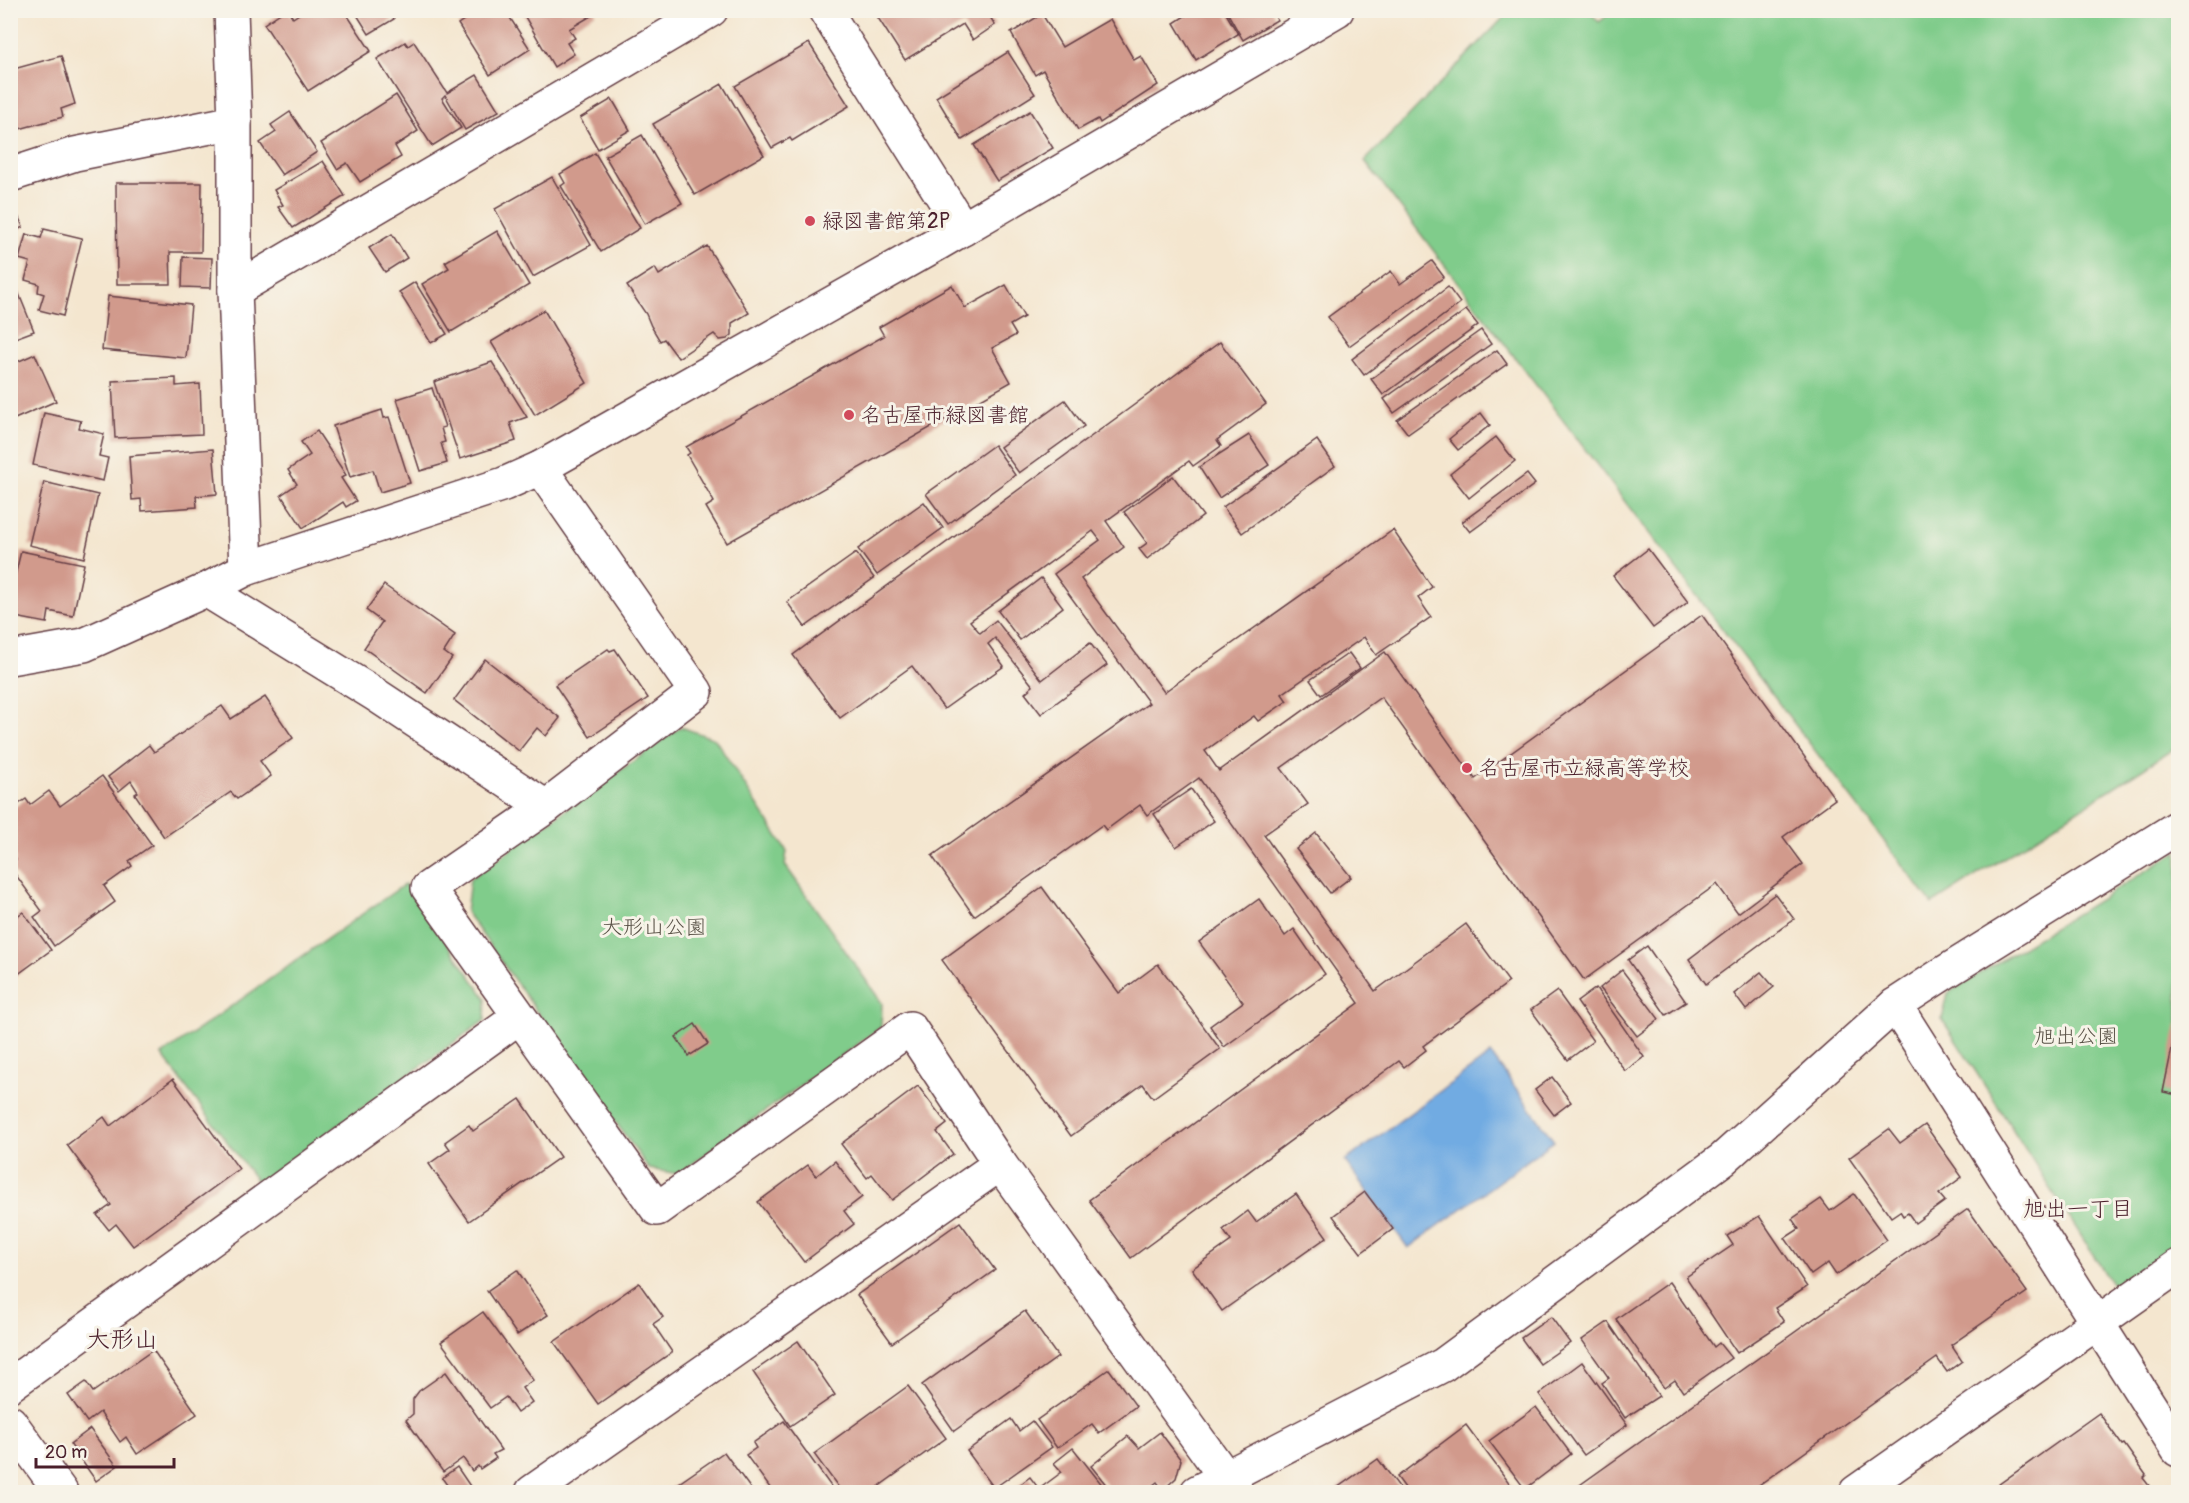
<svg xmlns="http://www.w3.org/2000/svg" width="2189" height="1503" viewBox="0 0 2189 1503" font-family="Pangolin,'Klee One',sans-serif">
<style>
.green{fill:#80cc8b;stroke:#65765b;stroke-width:1.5}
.water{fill:#71abe2;stroke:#5e6586;stroke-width:1.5}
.building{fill:#d19a8c}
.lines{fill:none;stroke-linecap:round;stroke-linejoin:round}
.minor-casing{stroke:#643d44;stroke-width:36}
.minor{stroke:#fff;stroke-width:33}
.poi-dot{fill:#d1495b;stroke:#f7f3e8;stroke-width:2}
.labels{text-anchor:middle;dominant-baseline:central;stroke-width:6;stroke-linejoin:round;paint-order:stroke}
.poi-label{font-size:21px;fill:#4a1f2b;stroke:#f7f3e8;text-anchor:start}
.park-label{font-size:21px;fill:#5a5348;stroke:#f7f3e8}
.neighbourhood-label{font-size:22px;fill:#4a1f2b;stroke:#f7f3e8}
.quarter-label{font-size:24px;fill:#4a1f2b;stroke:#f7f3e8}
</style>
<rect width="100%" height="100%" fill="#f7f3e8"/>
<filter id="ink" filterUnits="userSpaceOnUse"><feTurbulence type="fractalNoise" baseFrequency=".0167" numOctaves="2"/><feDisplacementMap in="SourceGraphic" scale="12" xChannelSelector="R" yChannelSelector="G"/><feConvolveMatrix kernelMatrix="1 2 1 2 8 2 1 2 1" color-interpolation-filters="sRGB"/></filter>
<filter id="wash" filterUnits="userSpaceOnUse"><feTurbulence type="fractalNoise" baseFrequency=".008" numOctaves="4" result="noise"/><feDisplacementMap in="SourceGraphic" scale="24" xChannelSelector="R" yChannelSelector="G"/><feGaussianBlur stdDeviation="1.35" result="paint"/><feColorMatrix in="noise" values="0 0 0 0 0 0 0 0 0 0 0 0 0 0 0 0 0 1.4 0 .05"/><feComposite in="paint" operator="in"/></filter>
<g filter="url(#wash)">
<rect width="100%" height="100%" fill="#f4e6cf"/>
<!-- green -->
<g class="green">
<path d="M1613 11H2178V746L1932 904 1365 161 1510 11H1589L1599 22Z"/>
<path d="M681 727 715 739 787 851 785 865 882 1003 881 1027 678 1174 649 1169 466 912 470 879Z"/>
<path d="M2178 851V1252L2132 1286 2112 1284 1942 1019 1948 993Z"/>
<path d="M405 884 486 998 485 1020 258 1183 162 1055Z"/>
</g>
<!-- water -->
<path class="water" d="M1491 1054 1554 1141 1408 1248 1345 1161Z"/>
<g id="blocks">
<!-- building -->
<g class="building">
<path d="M285 10H288L293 18 305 10H344L371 51 308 91 264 24Z"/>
<path d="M354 10H389L394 19 369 34Z"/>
<path d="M479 10H505L530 49 490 75 458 24Z"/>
<path d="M521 10H594L596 13 569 29 575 38 567 43 574 54 554 67Z"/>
<path d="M873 10H986L995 25 973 40 963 24 905 60Z"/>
<path d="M1194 10H1224L1238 34 1196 60 1174 23Z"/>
<path d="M1226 10H1272L1277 20 1243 40Z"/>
<path d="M1042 14 1062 47 1110 19 1134 60 1141 56 1158 85 1100 123 1098 119 1078 130 1043 70 1035 75 1011 33Z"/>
<path d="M405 42 408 46 414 42 447 93 477 75 499 111 465 130 445 95 442 98 461 128 432 146 377 59Z"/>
<path d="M809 43 849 106 792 141 790 138 772 148 735 86Z"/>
<path d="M1008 52 1035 94 962 140 936 97Z"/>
<path d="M61 56 75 104 61 109 63 117 12 131 10 70Z"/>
<path d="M722 84 764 155 695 195 653 124Z"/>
<path d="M396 95 418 131 395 146 401 157 360 182 347 163 337 169 321 143Z"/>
<path d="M612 99 630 130 598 149 580 118Z"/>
<path d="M1030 111 1053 148 997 181 974 145Z"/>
<path d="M290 112 317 152 282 175 260 143 276 132 271 125Z"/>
<path d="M642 135 682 203 645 224 605 156Z"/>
<path d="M595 153 640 228 601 252 561 186 565 183 560 174Z"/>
<path d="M323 161 345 196 293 228 278 207 283 205 274 190Z"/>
<path d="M552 177 591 245 533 277 495 209Z"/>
<path d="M116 183H202L201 252H170L171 284H117Z"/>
<path d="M10 198 23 227 10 234Z"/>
<path d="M44 229 82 238 63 316 39 310 44 294 38 292 39 284 25 280 30 262 19 259 26 234 41 238Z"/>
<path d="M497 231 529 285 451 332 422 284 449 268 445 262Z"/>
<path d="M392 234 407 258 385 272 369 248Z"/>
<path d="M707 246 749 313 732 323V335L727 339 720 340 714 334 678 358 664 339 660 341 651 326 646 314 627 286 655 268 659 275Z"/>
<path d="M183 257 212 258 211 288 182 287Z"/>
<path d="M1432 261 1444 277 1349 346 1328 317 1391 271 1400 284Z"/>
<path d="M10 272 34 331 10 340Z"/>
<path d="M415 282 447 334 431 343 399 292Z"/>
<path d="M952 285 965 308 1006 285 1024 317 1010 325 1016 335 992 348 1011 382 727 543 706 507 714 502 687 455 690 453 686 447 884 336 879 327Z"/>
<path d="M1448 287 1460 303 1364 375 1352 359Z"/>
<path d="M108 296 191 305 186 358 102 350Z"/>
<path d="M544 310 587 383 535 415 491 342Z"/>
<path d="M1466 310 1478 325 1383 395 1371 379Z"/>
<path d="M1481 330 1491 344 1394 413 1384 399Z"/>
<path d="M1220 342 1266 404 1217 440 1221 446 1193 466 1189 461 1106 521 1124 547 1081 579 1164 692 1393 530 1432 587 1418 598 1431 617 1376 655 1364 637 1282 694 1287 701 1258 721 1254 716 1205 751 1219 771 1385 652 1475 779 1702 615 1835 799 1783 837 1803 864 1738 913 1717 884 1584 980 1381 697 1281 768 1308 804 1264 835 1375 991 1466 924 1509 982 1423 1046 1426 1050 1404 1067 1399 1061 1131 1258 1089 1200 1359 1003 1199 778 1147 815 1140 805 1106 830 1102 825 974 916 932 856 1149 703 1054 574 1100 540 1093 531 970 621 980 633 996 620 1042 680 1090 643 1107 665 1041 714 1025 693 1033 686 995 638 988 644 1004 666 944 709 912 666 840 718 793 655Z"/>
<path d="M1497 350 1507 364 1408 434 1397 420Z"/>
<path d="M35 354 56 401 10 421V365Z"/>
<path d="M492 362 527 417 510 423 516 441 460 459 434 382Z"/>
<path d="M176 378V386L200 384 202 434 115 438 112 381Z"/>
<path d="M432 388 445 427 441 428 445 442 441 443 447 463 420 471 397 399Z"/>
<path d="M1065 400 1084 426 1019 473 1000 447Z"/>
<path d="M382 410 384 418 389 417 410 483 380 492 373 470 350 477 333 426Z"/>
<path d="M44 413 81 421 79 428 104 434 99 456 108 458 103 481 33 465Z"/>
<path d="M1481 413 1490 425 1458 450 1449 439Z"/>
<path d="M317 431 346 475 341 478 356 501 346 507 343 502 303 528 281 495 297 484 288 470 310 455 301 442Z"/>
<path d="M1249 435 1269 465 1219 498 1199 467Z"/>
<path d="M1496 437 1515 461 1469 498 1450 474Z"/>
<path d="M1317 440 1335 466 1242 533 1223 507Z"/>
<path d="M994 445 1015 475 948 524 926 494Z"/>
<path d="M213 449 217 494 196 496 197 507 142 511 141 499 132 500 129 456Z"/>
<path d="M1527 474 1535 484 1470 532 1462 522Z"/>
<path d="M1173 476 1203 516 1147 559 1139 549 1147 543 1124 512Z"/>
<path d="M44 482 98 495 84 558 29 545Z"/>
<path d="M924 502 943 528 877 575 858 549Z"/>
<path d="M1648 549 1688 602 1653 628 1613 576Z"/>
<path d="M21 551 84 564 73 616 49 611 47 623 10 616V597Z"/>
<path d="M856 553 874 578 805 627 787 602Z"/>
<path d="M1041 578 1063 607 1020 640 998 611Z"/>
<path d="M384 585 455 635 444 652 452 658 427 693 364 648 382 622 366 610Z"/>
<path d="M608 649 610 651 615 649 648 698 590 737 555 685Z"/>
<path d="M1349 653 1360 668 1321 695 1310 680Z"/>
<path d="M485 659 560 718 546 736 537 728 519 751 454 700Z"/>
<path d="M265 697 293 738 260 761 271 776 237 799 231 792 164 837 135 794 138 792 131 781 119 791 108 777 149 745 154 752 222 706 231 719Z"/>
<path d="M102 776 152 845 129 861 132 866 104 886 115 902 54 946 34 917 42 911 10 867V864L16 859 10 851V810L26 799 30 805 49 791 60 806Z"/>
<path d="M1191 789 1214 821 1176 847 1154 814Z"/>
<path d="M1316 833 1351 877 1330 893 1296 849Z"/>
<path d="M1042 887 1119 993 1158 964 1220 1049 1153 1098 1143 1084 1071 1136 942 960Z"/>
<path d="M1775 894 1794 919 1706 984 1689 959Z"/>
<path d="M1259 899 1285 936 1294 929 1325 974 1224 1047 1210 1026 1243 1002 1199 942Z"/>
<path d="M23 912 51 950 10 980V921Z"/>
<path d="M1647 946 1686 1002 1666 1015 1628 960Z"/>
<path d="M1622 970 1659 1019 1637 1036 1600 988Z"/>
<path d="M1761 972 1774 987 1746 1010 1734 994Z"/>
<path d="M1596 988 1644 1057 1625 1071 1577 1002Z"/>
<path d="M1557 991 1593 1041 1568 1060 1531 1010Z"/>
<path d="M695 1024 708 1044 689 1056 676 1037Z"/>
<path d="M2177 1024H2178V1095L2163 1092Z"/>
<path d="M1552 1077 1571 1102 1554 1115 1535 1090Z"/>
<path d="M173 1079 239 1169 133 1246 116 1224 109 1230 97 1215 111 1205 67 1145 104 1117 110 1126Z"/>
<path d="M918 1086 947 1124 937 1132 953 1154 892 1200 872 1174 867 1178 841 1144Z"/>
<path d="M520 1099 560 1157 469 1221 429 1164 450 1149 445 1142 469 1125 473 1131Z"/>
<path d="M1925 1125 1962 1177 1939 1194 1945 1201 1915 1223 1908 1213 1903 1216 1900 1211 1891 1217 1849 1158 1889 1129 1900 1143Z"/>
<path d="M835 1161 862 1197 844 1211 854 1224 804 1262 758 1202 808 1165 816 1176Z"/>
<path d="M1365 1192 1393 1229 1361 1253 1333 1216Z"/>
<path d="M1296 1194 1327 1237 1222 1311 1192 1269 1231 1241 1223 1230 1248 1211 1256 1222Z"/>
<path d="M1854 1194 1887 1240 1836 1275 1828 1263 1811 1275 1785 1238 1799 1229 1792 1219 1821 1199 1830 1211Z"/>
<path d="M1968 1209 2027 1292 1951 1345 1962 1361 1947 1372 1937 1358 1749 1492H1570Z"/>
<path d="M1759 1216 1807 1287 1775 1308 1784 1322 1737 1353 1686 1277 1733 1245 1727 1236Z"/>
<path d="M960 1222 995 1270 892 1343 857 1295Z"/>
<path d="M517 1270 548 1315 517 1335 487 1291Z"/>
<path d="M1669 1282 1714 1347 1719 1343 1731 1358 1683 1392 1675 1380 1664 1388 1616 1319Z"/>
<path d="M639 1283 663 1317 653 1324 672 1352 598 1404 554 1342Z"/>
<path d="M1025 1311 1058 1357 954 1431 922 1385Z"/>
<path d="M483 1312 533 1380 522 1388 532 1402 517 1413 506 1397 490 1408 441 1342Z"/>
<path d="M1551 1317 1570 1343 1540 1364 1521 1338Z"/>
<path d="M1608 1322 1659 1396 1625 1418 1602 1383 1609 1378 1582 1340Z"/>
<path d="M798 1341 835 1395 790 1426 753 1372Z"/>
<path d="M153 1350 197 1414 137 1454 126 1437 120 1442 100 1412 87 1422 68 1395 86 1382 93 1392Z"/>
<path d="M1582 1362 1627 1425 1584 1455 1539 1394Z"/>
<path d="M1109 1369 1136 1406 1099 1433 1092 1424 1057 1448 1037 1420Z"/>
<path d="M446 1372 501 1450 493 1454 496 1458 480 1469 478 1466 472 1471 463 1458 443 1472 406 1420 413 1414V1399L419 1391Z"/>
<path d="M908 1386 946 1438 871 1492H842L814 1454Z"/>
<path d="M1536 1407 1571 1454 1525 1489 1489 1441Z"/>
<path d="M2099 1413 2122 1445 2124 1444 2146 1475 2143 1478 2154 1492H1988Z"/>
<path d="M1011 1419 1019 1431 1032 1421 1052 1447 994 1488 967 1451Z"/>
<path d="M784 1421 835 1492H773L746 1455 756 1448 753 1443Z"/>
<path d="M1466 1425 1516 1492H1408L1397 1477Z"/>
<path d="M90 1429 117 1466 96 1481 70 1444Z"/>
<path d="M1160 1432 1181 1460 1176 1478 1163 1490 1157 1482 1144 1492H1112L1091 1466 1128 1436 1139 1448Z"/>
<path d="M1073 1448 1107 1491 1010 1492 1030 1477 1039 1489 1062 1472 1054 1463Z"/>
<path d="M724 1452 753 1492H666Z"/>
<path d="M1378 1459 1403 1492H1340L1337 1488Z"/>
<path d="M457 1467 474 1492H452L442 1478Z"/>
</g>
</g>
</g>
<g filter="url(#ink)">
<use href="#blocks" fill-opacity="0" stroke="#643d44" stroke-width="1.5"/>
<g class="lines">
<!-- minor casing -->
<g class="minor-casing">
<g id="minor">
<path d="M231 10 235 122V290L246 569"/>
<path d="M825 10 963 229"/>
<path d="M10 175 75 154 235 122"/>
<path d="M235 290 711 10"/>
<path d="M540 468 696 692 546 807"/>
<path d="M206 590 376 695 546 807 428 888 657 1209 910 1028 1000 1164 1236 1492"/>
<path d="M10 658 84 645 206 590 246 569 504 484 540 468 937 244 1337 10"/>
<path d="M1895 1005 2178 1450"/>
<path d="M10 1385 519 1017"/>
<path d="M10 1422 61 1492"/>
<path d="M532 1492 1000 1164"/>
<path d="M1197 1492 1443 1365 1723 1159 1895 1005 1944 973 2178 827"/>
<path d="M1856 1492 2178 1266"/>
</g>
</g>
<!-- minor -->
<use href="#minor" class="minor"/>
</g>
</g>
<!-- markers -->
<g class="poi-dot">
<circle cx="810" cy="221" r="6"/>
<circle cx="849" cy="415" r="6"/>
<circle cx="1467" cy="768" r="6"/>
</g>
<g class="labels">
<!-- poi labels -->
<g class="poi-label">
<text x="822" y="221">緑図書館第2P</text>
<text x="861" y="415">名古屋市緑図書館</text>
<text x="1479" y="768">名古屋市立緑高等学校</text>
</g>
<!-- park labels -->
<g class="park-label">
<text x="654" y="927">大形山公園</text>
<text x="2076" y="1036">旭出公園</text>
</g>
<!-- neighbourhood labels -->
<g class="neighbourhood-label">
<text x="2078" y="1209">旭出一丁目</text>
</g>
<!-- quarter labels -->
<g class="quarter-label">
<text x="122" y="1339">大形山</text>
</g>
</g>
<!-- margin -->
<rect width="2189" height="1503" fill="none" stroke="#f7f3e8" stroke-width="36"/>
<!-- scale -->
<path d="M36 1458v9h138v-9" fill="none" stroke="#4a1f2b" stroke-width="3"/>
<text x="45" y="1458" font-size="18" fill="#4a1f2b" stroke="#f7f3e8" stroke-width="4.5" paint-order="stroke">20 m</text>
</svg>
